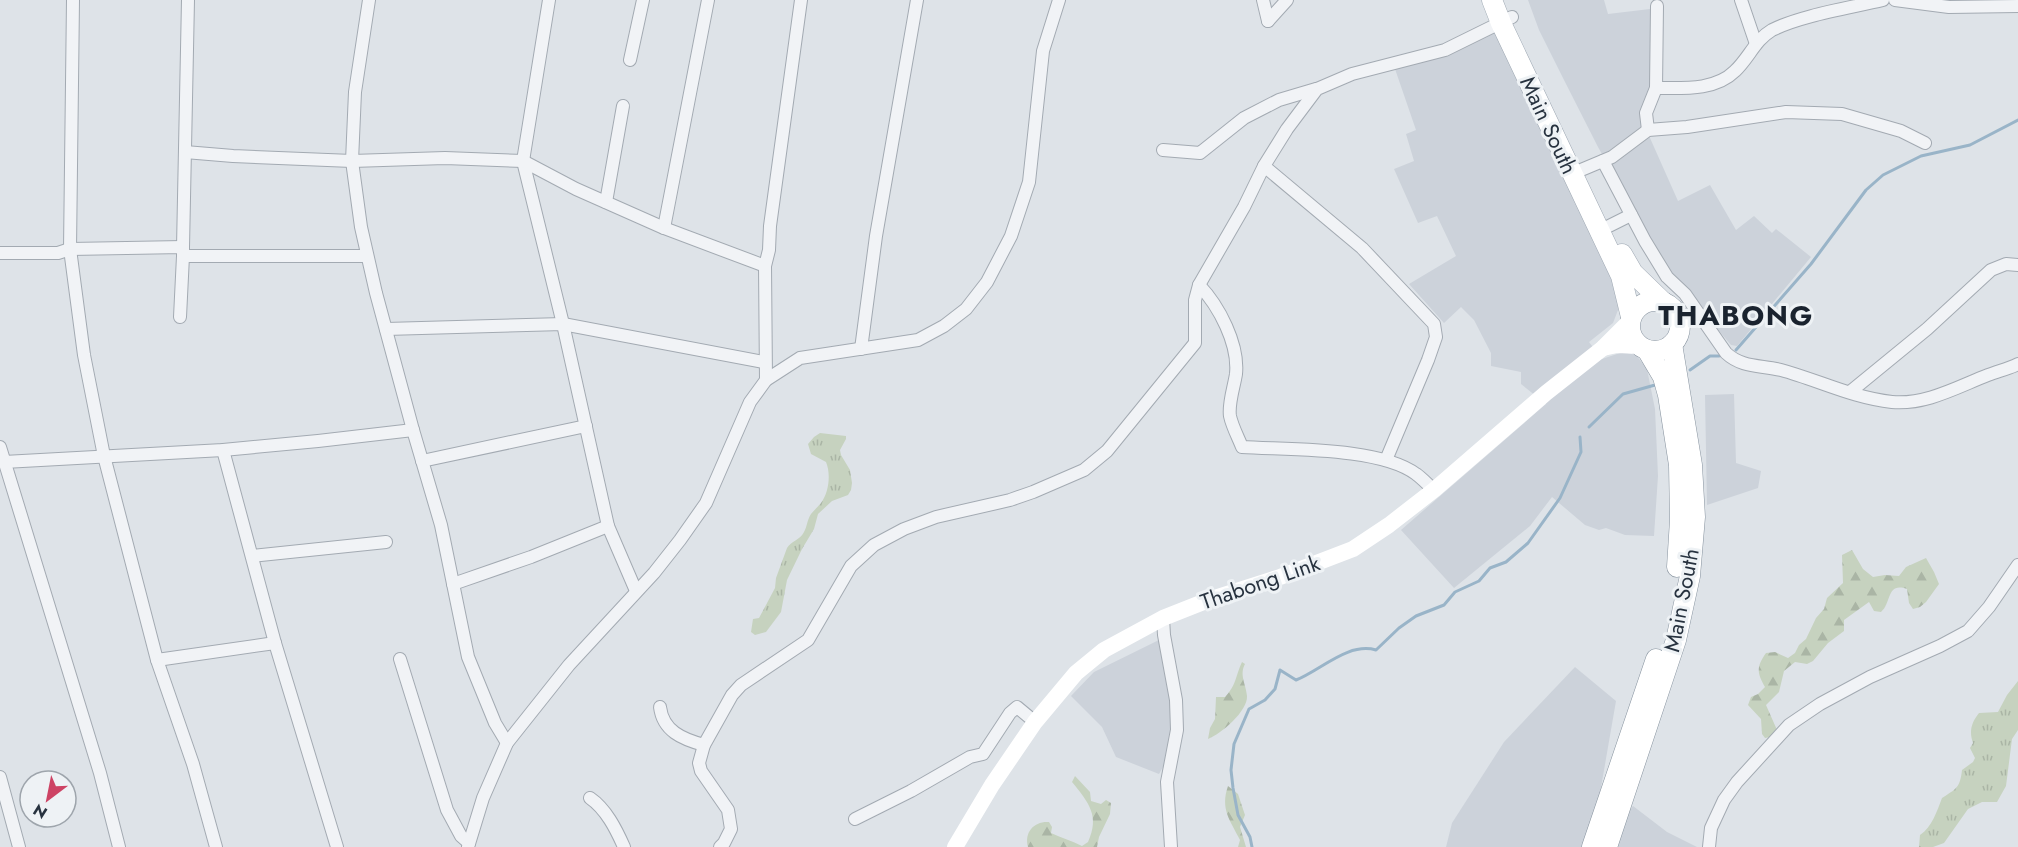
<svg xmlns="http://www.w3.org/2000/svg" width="2018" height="847" viewBox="0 0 2018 847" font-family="Jost,sans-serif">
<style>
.built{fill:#ccd2da}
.grass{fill:url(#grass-tufts)}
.forest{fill:url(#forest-firs)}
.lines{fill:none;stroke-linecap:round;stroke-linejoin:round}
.stream{stroke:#99b4c8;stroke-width:3}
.minor-casing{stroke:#a3aab2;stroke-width:14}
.primary-casing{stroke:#9ea8b3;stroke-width:21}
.trunk-casing{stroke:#86929e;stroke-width:21}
.minor{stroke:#f1f3f6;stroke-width:12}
.secondary{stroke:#fff;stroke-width:16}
.primary{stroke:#fff;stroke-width:20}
.trunk{stroke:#fff;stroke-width:20}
.labels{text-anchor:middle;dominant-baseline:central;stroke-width:6;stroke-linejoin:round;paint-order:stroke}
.street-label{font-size:22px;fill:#27323f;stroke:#eef2f5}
.district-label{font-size:28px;font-weight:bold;letter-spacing:1.5px;fill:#1a232f;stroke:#eef2f5}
</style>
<defs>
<pattern id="grass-tufts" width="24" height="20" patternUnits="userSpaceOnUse" patternTransform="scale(1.5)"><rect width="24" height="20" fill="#c6d2bf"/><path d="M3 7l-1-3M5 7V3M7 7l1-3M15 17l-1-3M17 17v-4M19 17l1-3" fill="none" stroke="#aab5a5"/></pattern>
<pattern id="forest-firs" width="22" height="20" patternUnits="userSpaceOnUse" patternTransform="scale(1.5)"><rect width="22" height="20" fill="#c6d2bf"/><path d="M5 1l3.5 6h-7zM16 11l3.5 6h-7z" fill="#aab5a5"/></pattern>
</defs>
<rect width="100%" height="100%" fill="#dee3e8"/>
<!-- built -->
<g class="built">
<path d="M1528 0H1604L1608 14 1650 9 1651 56 1650 89 1642 120 1678 201 1710 185 1736 230 1754 216 1772 233 1776 229 1811 257 1737 346 1731 345 1666 268 1598 147 1564 80 1539 30Z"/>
<path d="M1496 31 1618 293V310L1613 323 1589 342 1602 359 1623 352 1636 355 1647 369 1655 409 1658 476 1654 536 1625 535 1606 528 1599 530 1585 525 1552 497 1530 526 1454 588 1401 530 1546 404 1521 384V372L1491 366V353L1474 320 1461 307 1444 323 1409 284 1456 256 1437 216 1418 223 1394 169 1414 161 1406 134 1416 130 1395 69 1448 53Z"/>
<path d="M1734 394 1736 463 1761 471 1758 488 1707 505 1705 395Z"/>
<path d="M1161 639 1172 697V751L1159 774 1116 757 1102 727 1071 696 1094 672Z"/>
<path d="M1575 667 1616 701 1599 799 1583 847H1446L1452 823 1504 742Z"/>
<path d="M1633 806 1667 832 1697 847H1615L1626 815Z"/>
</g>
<!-- grass -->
<g class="grass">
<path d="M820 433 846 436V439L840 450 841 455 850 470 852 483 851 490 848 495 832 501 818 514 814 529 802 549 787 580 781 612 766 632 755 635 751 632 753 619 759 618 775 588 776 578 787 548C791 541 800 540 804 532 807 527 807 520 811 514 814 510 818 507 821 503 829 492 831 474 826 462L811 454 808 444 814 437Z"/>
<path d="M2018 681V730L2012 739 2006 786 1997 802H1982L1968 809 1944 843 1933 847H1919L1920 835C1932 827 1937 811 1942 798 1956 789 1960 788 1962 770L1973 762 1975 758 1970 748 1973 743C1969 732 1971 723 1979 713L1998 712 2007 695Z"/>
</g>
<!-- forest -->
<g class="forest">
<path d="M1852 550 1863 569 1873 577 1885 575 1899 576 1906 567 1926 558 1934 572 1939 584 1926 602 1920 607 1913 609 1909 603 1907 589C1886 582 1892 603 1881 612L1874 611 1869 602 1844 620V631L1828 643 1813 661 1807 664 1795 662 1784 671 1779 692 1766 705 1777 730 1770 737 1765 738 1762 734 1761 719 1748 705 1751 697 1758 694 1765 687C1757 673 1756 667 1766 653L1775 652 1788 658 1795 653 1799 645 1806 639 1816 618 1824 609 1827 598 1843 583 1842 555Z"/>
<path d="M1242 662 1245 664C1239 675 1246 684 1247 696 1248 711 1221 734 1208 739L1210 728 1215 719 1216 697H1225C1237 684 1235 677 1242 662Z"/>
<path d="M1075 776 1090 792 1091 801 1101 804 1106 800 1111 803 1110 814 1099 837 1097 847H1028C1024 832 1034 821 1049 822L1052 827 1051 833C1062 838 1072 841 1082 846L1088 842C1100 816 1089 803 1072 782Z"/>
<path d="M1228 786 1238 794 1245 815 1240 827 1246 847H1238L1240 840C1230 820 1220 809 1228 786Z"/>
</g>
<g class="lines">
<!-- stream -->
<g class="stream">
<path d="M1736 350 1811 264 1866 190 1883 175 1921 156 1970 145 2018 120"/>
<path d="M1690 370 1710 356H1719"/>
<path d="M1589 427 1623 394 1655 385"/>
<path d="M1252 847 1250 837 1238 815 1233 788 1231 770 1234 744 1249 709 1265 700 1275 689 1280 670 1296 680C1321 670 1348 642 1376 650L1399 628 1416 616 1444 605 1455 592 1479 581 1490 568 1506 562 1528 543 1560 498 1581 452 1580 437"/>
</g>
<!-- minor casing -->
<g class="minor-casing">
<g id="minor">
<path d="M73 0 70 249 84 355 104 456 157 660 193 764 216 847"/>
<path d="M369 0 355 92 352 161 361 227 376 293 413 430 441 525 468 657 495 723 507 743"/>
<path d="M549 0 523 161 563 324 608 526 636 591"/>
<path d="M1263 0 1268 21"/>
<path d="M1741 0 1756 44"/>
<path d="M1895 0 1949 7 2018 6"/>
<path d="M1268 21 1287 0"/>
<path d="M630 60 643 0"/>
<path d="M1656 88C1682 88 1715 91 1735 71 1749 58 1755 40 1772 30 1802 15 1850 8 1883 0"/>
<path d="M1648 130 1646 113 1656 88 1657 6"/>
<path d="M1163 150 1200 153 1244 118 1279 100 1316 89"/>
<path d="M185 152 233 156 352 161 445 158 523 161 576 189 664 228 765 266"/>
<path d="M1603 161 1645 241 1667 277 1685 294 1726 353C1742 368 1761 365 1781 370 1818 380 1853 398 1892 402 1926 405 1957 387 1988 375 1998 371 2008 369 2018 364"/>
<path d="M1264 166 1362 248 1434 324 1436 337 1428 360 1386 460"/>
<path d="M1581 170 1612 157 1648 130 1687 127 1786 112 1842 114 1901 131 1925 143"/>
<path d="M606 202 623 106"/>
<path d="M1609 226 1631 215"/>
<path d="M664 228 708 0"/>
<path d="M183 247 188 0"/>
<path d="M0 253H58L70 249 183 247V256H367"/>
<path d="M1199 285C1219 306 1239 344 1236 374 1234 387 1228 404 1230 416 1232 426 1238 437 1242 447 1288 450 1380 447 1416 474 1423 479 1428 485 1434 490"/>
<path d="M180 317 183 256"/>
<path d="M386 329 563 324 764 362"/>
<path d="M861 349 876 236 917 0"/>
<path d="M766 380 765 266 769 250 770 226 801 0"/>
<path d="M1850 392 1927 329 1991 270 2006 264 2018 265"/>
<path d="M0 447 100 773 119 847"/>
<path d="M223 450 275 643 337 847"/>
<path d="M422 461 586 426"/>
<path d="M4 462 223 450 318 441 413 430"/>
<path d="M252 556 386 542"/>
<path d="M453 584 531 557 608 526"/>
<path d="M1163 618 1164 635 1176 700 1177 730 1167 782 1171 847"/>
<path d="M400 659 447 810 461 836 469 843"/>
<path d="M157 660 275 643"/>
<path d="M660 707C663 731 682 739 704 745"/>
<path d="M0 777 19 847"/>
<path d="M590 798C606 809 616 829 624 847"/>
<path d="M855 819 911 791 970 757 983 754 1010 713 1017 707 1035 722"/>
<path d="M468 847 483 798 507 743 569 665 654 573 680 540 706 503 750 402 766 380 800 358 918 340 944 326 966 309 987 282 1011 236 1029 182 1043 51 1059 0"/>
<path d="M720 847 724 843 731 829 728 810 701 771 699 763 704 745 732 695 741 685 808 640 851 566 874 545 904 529 936 517 1010 500 1033 492 1084 470 1107 451 1195 343V300L1199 285 1244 207 1264 166 1287 129 1317 89 1352 74 1445 50 1512 17"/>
<path d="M1709 847 1711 828 1724 800 1737 782 1789 725 1820 704 1870 677 1940 646 1968 631 1989 607 2018 565"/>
</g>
</g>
<!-- primary casing -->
<g class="primary-casing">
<g id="primary">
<path d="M1492 0 1501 23 1621 276 1631 317"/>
<path d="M1622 254 1633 273 1663 302"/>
</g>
</g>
<!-- trunk casing -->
<g class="trunk-casing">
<g id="trunk">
<circle cx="1655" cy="326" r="25"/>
<path d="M1647 350 1663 377 1668 395 1679 465 1680 520 1677 567"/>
<path d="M1592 847 1656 659"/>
<path d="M1607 847 1676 640 1690 576 1695 517 1692 465 1672 344"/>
</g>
</g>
<!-- minor -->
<use href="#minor" class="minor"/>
<!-- secondary -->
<g class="secondary">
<path d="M1603 348 1617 345 1639 346"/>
<path d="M955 847 992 785 1035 722 1076 673 1104 650 1163 618 1211 599 1280 577 1353 549 1389 525 1434 490 1546 393 1603 348 1629 322"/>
</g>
<!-- primary -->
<use href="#primary" class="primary"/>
<!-- trunk -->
<use href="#trunk" class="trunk"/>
</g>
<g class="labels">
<!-- street labels -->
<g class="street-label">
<text transform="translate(1549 125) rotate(65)">Main South</text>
<text transform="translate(1260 582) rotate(-19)">Thabong Link</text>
<text transform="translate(1681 600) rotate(-79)">Main South</text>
</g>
<!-- district labels -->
<g class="district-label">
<text x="1736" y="315">THABONG</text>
</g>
</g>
<!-- north arrow -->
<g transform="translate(48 799) rotate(212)"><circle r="28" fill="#eef2f5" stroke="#9ea5ac" stroke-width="1.5"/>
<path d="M0-4.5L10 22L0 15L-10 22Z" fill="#cd4364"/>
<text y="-9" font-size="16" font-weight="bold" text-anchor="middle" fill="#27323f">N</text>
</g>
</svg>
